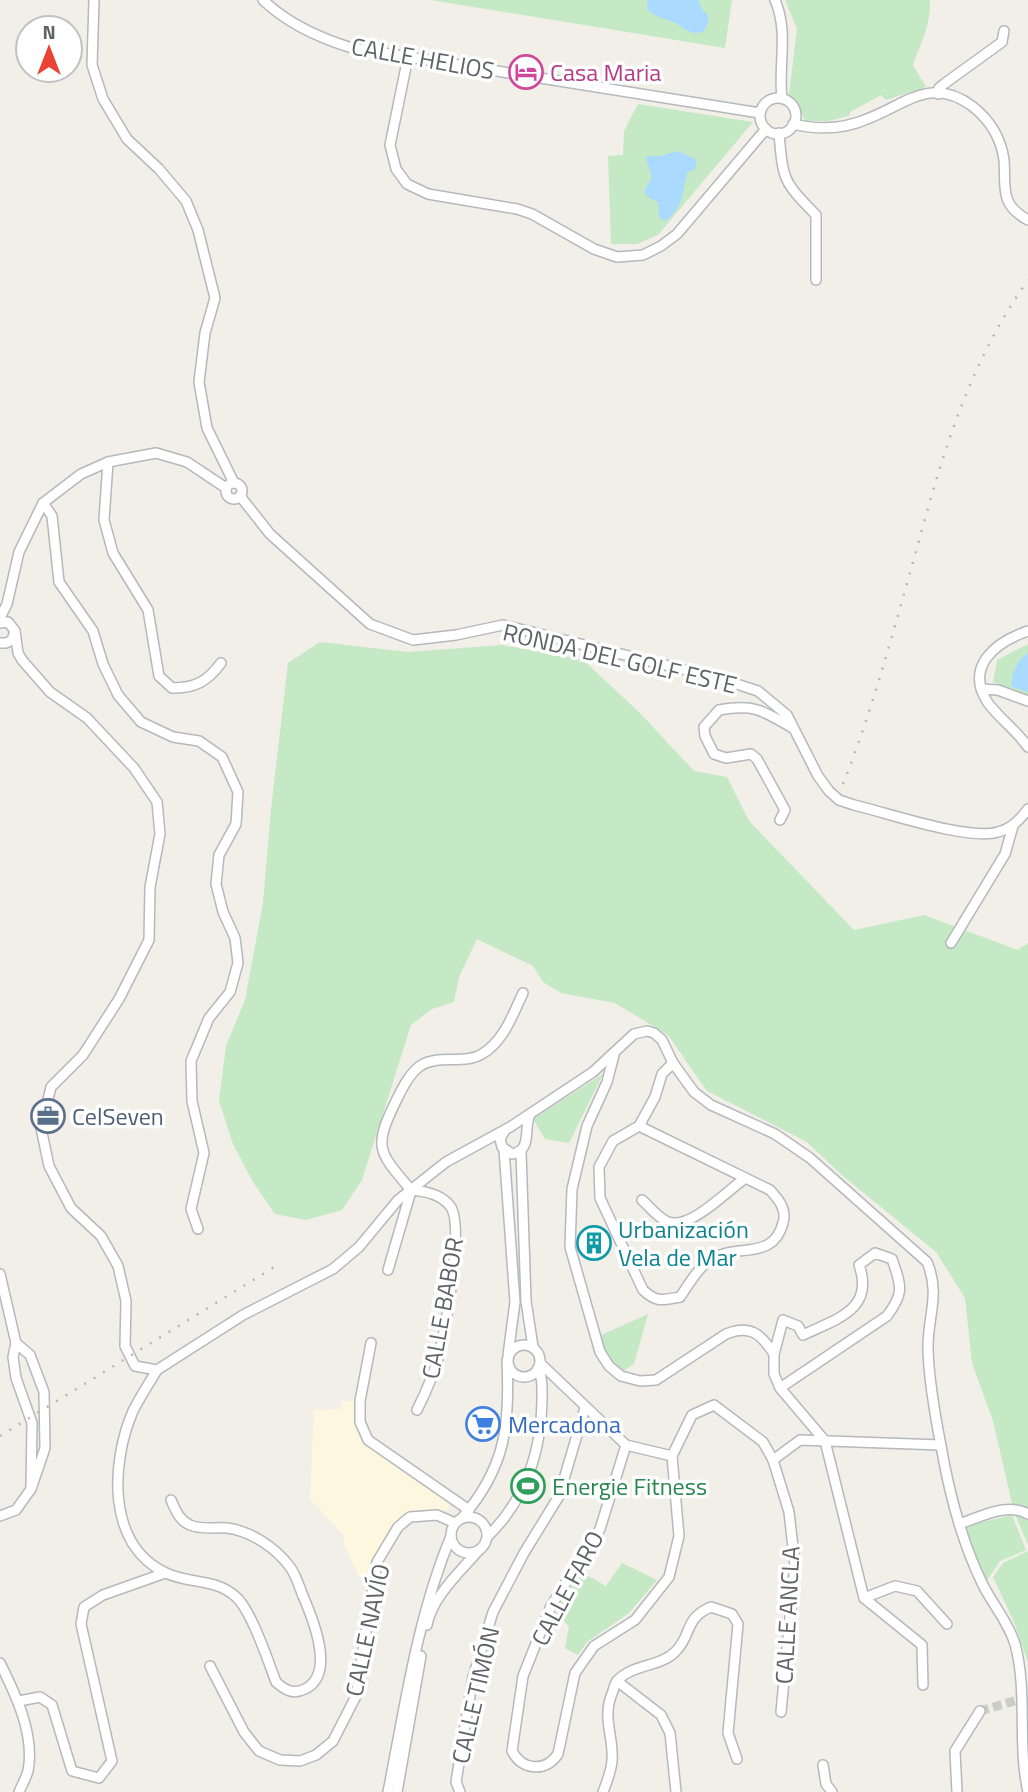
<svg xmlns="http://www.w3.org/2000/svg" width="1028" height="1792" viewBox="0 0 1028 1792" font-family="'Titillium Web',sans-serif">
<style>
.commercial{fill:#fef7e0}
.green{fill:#c5e8c5}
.water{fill:#aadaff}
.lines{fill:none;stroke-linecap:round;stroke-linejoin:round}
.minor-tunnel{stroke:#ccccc8;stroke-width:9;stroke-dasharray:9 4.5;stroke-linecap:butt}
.minor-casing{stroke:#b5b8bc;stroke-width:12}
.minor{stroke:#fff;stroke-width:9}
.rail{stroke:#b6b7b8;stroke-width:2.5;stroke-dasharray:2 9;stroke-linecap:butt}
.labels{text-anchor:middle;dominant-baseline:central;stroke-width:7;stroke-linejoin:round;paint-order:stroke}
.street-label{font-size:24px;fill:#5f6368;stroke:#fff}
.hotel-label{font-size:24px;fill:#b23c85;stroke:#fff;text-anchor:start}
.service-label{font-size:24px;fill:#4e5e75;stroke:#fff;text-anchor:start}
.culture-label{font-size:24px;fill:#0d838f;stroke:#fff;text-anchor:start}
.shop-label{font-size:24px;fill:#366cbe;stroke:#fff;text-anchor:start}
.leisure-label{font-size:24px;fill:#27864d;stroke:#fff;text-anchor:start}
</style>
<rect width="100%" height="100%" fill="#f1efe8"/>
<!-- commercial -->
<path class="commercial" d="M342 1401H360L368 1440 449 1497V1507L445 1511H413L405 1515 395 1525 375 1556 373 1569 359 1577 344 1544V1536L310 1499 314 1410 341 1409Z"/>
<!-- green -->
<g class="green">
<path d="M431 0H732L725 48Z"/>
<path d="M785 0H930C931 25 921 42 913 65L926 87 886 100 881 95 850 112 849 116 828 121H805L797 102 789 94 797 29Z"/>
<path d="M638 104 753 122 658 235 637 244H611L608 156 623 155 624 131Z"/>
<path d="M320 642 408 652 502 645 582 659 640 713 694 771 727 777 749 821 854 930 924 915 1018 950 1028 943V1545L1014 1512 993 1421 972 1363 965 1298 936 1252 843 1176 807 1142 707 1091 668 1035 615 1003 561 993 543 982 533 966 477 939 459 977 454 1002 432 1009 411 1025 362 1180 342 1210 306 1220 275 1214 253 1182 233 1144 219 1101 226 1046 245 1000 263 903 271 809 288 663Z"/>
<path d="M1028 644V697L993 682 997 660Z"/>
<path d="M603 1074 569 1143 545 1139 533 1119Z"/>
<path d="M648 1314 634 1364 622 1372 611 1366 597 1337Z"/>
<path d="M1012 1515 1026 1550 1000 1561 986 1582 965 1526Z"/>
<path d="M1028 1551V1662L1014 1622 993 1577 1003 1563Z"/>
<path d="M622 1563 657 1580 629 1613 587 1642 578 1655 565 1648 569 1626 555 1613 581 1572 606 1586Z"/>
</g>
<!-- water -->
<g class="water">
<path d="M647 0H698L702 10 708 15V24L703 32C690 35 687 30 677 24 667 18 656 19 647 9Z"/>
<path d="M678 151 697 160 695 169 687 173C682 193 684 208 665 221L659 217 658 202 649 198 644 192 652 177 646 159 648 156H660Z"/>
<path d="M1028 653V692L1012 687C1010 673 1017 661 1028 653Z"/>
</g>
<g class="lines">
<!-- minor-tunnel -->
<path class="minor-tunnel" d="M980 1711 1021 1699"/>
<!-- minor casing -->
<g class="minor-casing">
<g id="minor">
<path d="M94 0 92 65 103 99 127 139 159 169 186 201 198 230 215 298 205 333 199 382 207 428 234 483"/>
<path d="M263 0C288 24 319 38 352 48L760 113"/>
<path d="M775 0C789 33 778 64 782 98"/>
<path d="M408 57 390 145 396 169 407 184 428 194 517 209 532 214 594 249 617 257 643 255 661 246 677 234 766 129"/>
<path d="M938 94 939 88 944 84 1002 42 1004 31"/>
<circle cx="778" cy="116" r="18"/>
<path d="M793 124C818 130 844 129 867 119 903 106 931 75 972 106 990 120 1001 138 1004 160 1006 188 999 204 1028 220"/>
<path d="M779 133C783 181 783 181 816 215V280"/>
<path d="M108 462 104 520 113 553 148 610 159 676 172 688C195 688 207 682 221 663"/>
<circle cx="234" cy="491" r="8"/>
<path d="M240 496 270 534 370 624 413 640 456 635 503 625 718 678 758 691 787 715 818 776 829 791 839 800 854 805C888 813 969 841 998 832 1011 829 1020 820 1028 809"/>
<path d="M43 503 52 516 59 582 93 631 103 664 118 695 141 722 173 737 199 741 222 757 238 792 236 824 219 855 216 884 223 912 235 938 238 963 230 992 209 1018 191 1061 192 1101 204 1153 191 1209 198 1229"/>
<path d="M0 618 7 604 19 552 43 503 81 474 108 462 156 453 187 462 226 488"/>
<path d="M0 623 8 622 15 631 12 640 6 643H0"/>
<path d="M15 631 18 653 22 660 50 692 87 718 134 768 157 802 160 834 150 887 149 940 119 999 83 1055 51 1087 41 1128 49 1166 71 1208 101 1236 118 1266 126 1301 125 1346 135 1366 157 1370"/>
<path d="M1028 631C996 642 964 666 988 703 1000 719 1017 731 1028 747"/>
<path d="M981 689 998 690 1028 701"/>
<path d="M780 820 785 810 757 759 751 754 726 758 714 754 705 736 704 727 719 710C754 704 762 710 791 727"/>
<path d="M951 943 1005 854 1013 826"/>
<path d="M614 1055 607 1082 587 1126 572 1189 570 1247 600 1352 609 1366 621 1376 640 1381 656 1380 726 1334C750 1324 761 1334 774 1354"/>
<path d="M639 1126 770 1190C779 1200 787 1209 783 1223 773 1261 738 1243 711 1259 698 1268 689 1284 680 1297 662 1300 657 1303 643 1290L600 1198 599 1167 613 1141 639 1126 655 1097 662 1074 673 1063"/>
<path d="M505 1130 500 1139 502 1147 512 1154C533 1150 523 1129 530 1114"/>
<path d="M504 1150 515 1302 508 1355"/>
<path d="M521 1152 526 1301 533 1347"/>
<path d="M642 1200C650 1207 658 1218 668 1222 690 1230 727 1191 744 1179"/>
<path d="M388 1270 411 1191"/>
<path d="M0 1274 16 1343 13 1357 16 1378 32 1423 31 1489"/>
<path d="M371 1343 360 1401V1422L368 1440 469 1510"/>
<circle cx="524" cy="1361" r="16"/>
<path d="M540 1363 626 1445 672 1456"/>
<path d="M157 1370 243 1315 333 1269 359 1247 398 1200 446 1162 510 1127 593 1072 634 1034 647 1031 654 1033 662 1040 673 1063 694 1092 711 1105 775 1134 810 1158 927 1262C941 1295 927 1317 928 1350 929 1382 935 1415 941 1446 949 1492 961 1540 982 1583 992 1604 1008 1621 1015 1644 1028 1692 1017 1744 1028 1792"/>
<path d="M157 1370C149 1383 140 1397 133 1411 111 1462 106 1545 166 1573 189 1584 214 1578 235 1596 251 1609 268 1661 276 1682 285 1690 293 1695 305 1689 336 1674 313 1619 303 1596 299 1586 296 1575 290 1567 276 1548 251 1531 227 1528 216 1527 200 1530 190 1525 179 1520 176 1511 171 1500"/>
<path d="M780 1388 887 1316C905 1292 901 1286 892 1259L875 1253 859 1265C875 1310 836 1319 803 1335L798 1326 783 1320 774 1354V1374L780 1388 825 1441 864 1598 922 1645 923 1685"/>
<path d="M417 1410C426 1392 434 1374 439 1355 445 1329 465 1224 450 1206 442 1195 424 1191 411 1190 378 1151 373 1148 396 1101 402 1089 409 1074 420 1066 438 1054 464 1065 482 1054 504 1041 513 1014 523 993"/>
<path d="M626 1445 600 1529 551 1606 523 1676 512 1751C522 1770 545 1773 558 1754L575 1673 594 1646 635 1620 669 1577 679 1536 672 1456"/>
<path d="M672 1456 692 1415 714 1405 763 1442 773 1460 789 1512 795 1565 781 1712"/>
<path d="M773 1460 800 1440 941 1445"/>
<path d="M0 1516 16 1510 31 1489 45 1448 44 1392 30 1355 16 1343"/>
<circle cx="469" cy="1535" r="18"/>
<path d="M462 1518C506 1467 510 1425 507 1360"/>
<path d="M959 1524C981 1517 1007 1502 1028 1514"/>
<path d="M488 1536C525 1500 541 1452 542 1401 542 1389 543 1379 538 1368"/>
<path d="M864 1598 895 1586 917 1591 947 1624"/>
<path d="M427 1625C432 1597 460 1572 478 1551"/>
<path d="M0 1663C16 1695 35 1735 28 1771 26 1778 22 1785 19 1792"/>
<path d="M210 1666 244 1732 259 1751 280 1760 300 1761 316 1755 333 1741 356 1696 377 1562 398 1527 410 1517 437 1515 455 1523"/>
<path d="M617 1681 661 1715 670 1733 676 1792"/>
<path d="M19 1701 40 1697 52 1705 72 1771 99 1778 112 1761 81 1624 84 1607 103 1595 165 1573"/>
<path d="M823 1765 826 1784 832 1792"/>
<path d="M388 1792C405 1706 417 1618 451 1536"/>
<path d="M397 1792 421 1656"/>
<path d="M460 1792 456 1782 473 1677 493 1612 524 1553 559 1496 585 1408"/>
<path d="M603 1792C607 1782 611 1771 612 1761 614 1735 601 1718 613 1691 613 1690 616 1682 617 1681 632 1664 660 1667 675 1652 692 1636 684 1618 711 1607L732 1614 738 1624 728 1733 737 1759"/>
<path d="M957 1792 955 1751 980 1711"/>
</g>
</g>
<!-- minor -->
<use href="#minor" class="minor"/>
<!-- rail -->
<g class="rail">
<path d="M843 784C874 706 895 625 918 544 944 449 970 362 1028 280"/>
<path d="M0 1436 276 1266"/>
</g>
</g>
<!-- icons -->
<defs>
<g id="hotel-ring" transform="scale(1.75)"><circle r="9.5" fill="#fff" stroke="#d1479c" stroke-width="1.5"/><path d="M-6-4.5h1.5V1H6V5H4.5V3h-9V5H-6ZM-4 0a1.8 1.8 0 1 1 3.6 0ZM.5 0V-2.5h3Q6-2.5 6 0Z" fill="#d1479c"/></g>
<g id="office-ring" transform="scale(1.75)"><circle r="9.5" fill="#fff" stroke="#5c6f8a" stroke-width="1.5"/><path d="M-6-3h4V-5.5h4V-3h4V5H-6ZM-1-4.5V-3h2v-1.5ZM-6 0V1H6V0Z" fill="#5c6f8a"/></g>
<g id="building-ring" transform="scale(1.75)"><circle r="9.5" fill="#fff" stroke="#0f9aa8" stroke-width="1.5"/><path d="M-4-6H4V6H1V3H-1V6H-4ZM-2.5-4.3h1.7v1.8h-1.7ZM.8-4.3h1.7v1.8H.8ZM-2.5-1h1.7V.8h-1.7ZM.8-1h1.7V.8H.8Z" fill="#0f9aa8"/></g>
<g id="supermarket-ring" transform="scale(1.75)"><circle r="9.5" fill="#fff" stroke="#3f7fe0" stroke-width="1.5"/><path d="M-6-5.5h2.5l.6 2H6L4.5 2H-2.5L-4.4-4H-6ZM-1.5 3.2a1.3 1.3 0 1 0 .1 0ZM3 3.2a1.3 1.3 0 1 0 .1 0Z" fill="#3f7fe0"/></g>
<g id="stadium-ring" transform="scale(1.75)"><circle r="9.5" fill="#fff" stroke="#2e9e5b" stroke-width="1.5"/><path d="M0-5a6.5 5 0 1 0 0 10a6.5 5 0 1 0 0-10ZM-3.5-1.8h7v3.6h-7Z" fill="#2e9e5b"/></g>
</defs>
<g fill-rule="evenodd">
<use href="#hotel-ring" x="526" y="72"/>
<use href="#office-ring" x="48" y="1116"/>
<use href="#building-ring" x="594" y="1243"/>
<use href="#supermarket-ring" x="483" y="1424"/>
<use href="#stadium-ring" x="528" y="1486"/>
</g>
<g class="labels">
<!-- street labels -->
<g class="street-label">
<text transform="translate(423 58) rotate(10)">CALLE HELIOS</text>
<text transform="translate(620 658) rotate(13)">RONDA DEL GOLF ESTE</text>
<text transform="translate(442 1308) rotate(-80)">CALLE BABOR</text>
<text transform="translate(567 1588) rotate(-62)">CALLE FARO</text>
<text transform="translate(787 1615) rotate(-87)">CALLE ANCLA</text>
<text transform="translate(367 1630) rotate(-78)">CALLE NAVÍO</text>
<text transform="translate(475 1695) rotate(-77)">CALLE TIMÓN</text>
</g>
<!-- hotel labels -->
<g class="hotel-label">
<text x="550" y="72">Casa Maria</text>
</g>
<!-- service labels -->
<g class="service-label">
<text x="72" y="1116">CelSeven</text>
</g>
<!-- culture labels -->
<g class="culture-label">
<text x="618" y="1229">Urbanización<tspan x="618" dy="28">Vela de Mar</tspan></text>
</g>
<!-- shop labels -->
<g class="shop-label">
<text x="508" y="1424">Mercadona</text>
</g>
<!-- leisure labels -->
<g class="leisure-label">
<text x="552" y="1486">Energie Fitness</text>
</g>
</g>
<!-- north arrow -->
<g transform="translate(49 49)"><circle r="33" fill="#ffffff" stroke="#bfc1c3" stroke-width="2"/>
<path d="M0-5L12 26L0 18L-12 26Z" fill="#ea4335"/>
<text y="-10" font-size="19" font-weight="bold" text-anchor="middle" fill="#5f6368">N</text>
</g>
</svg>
